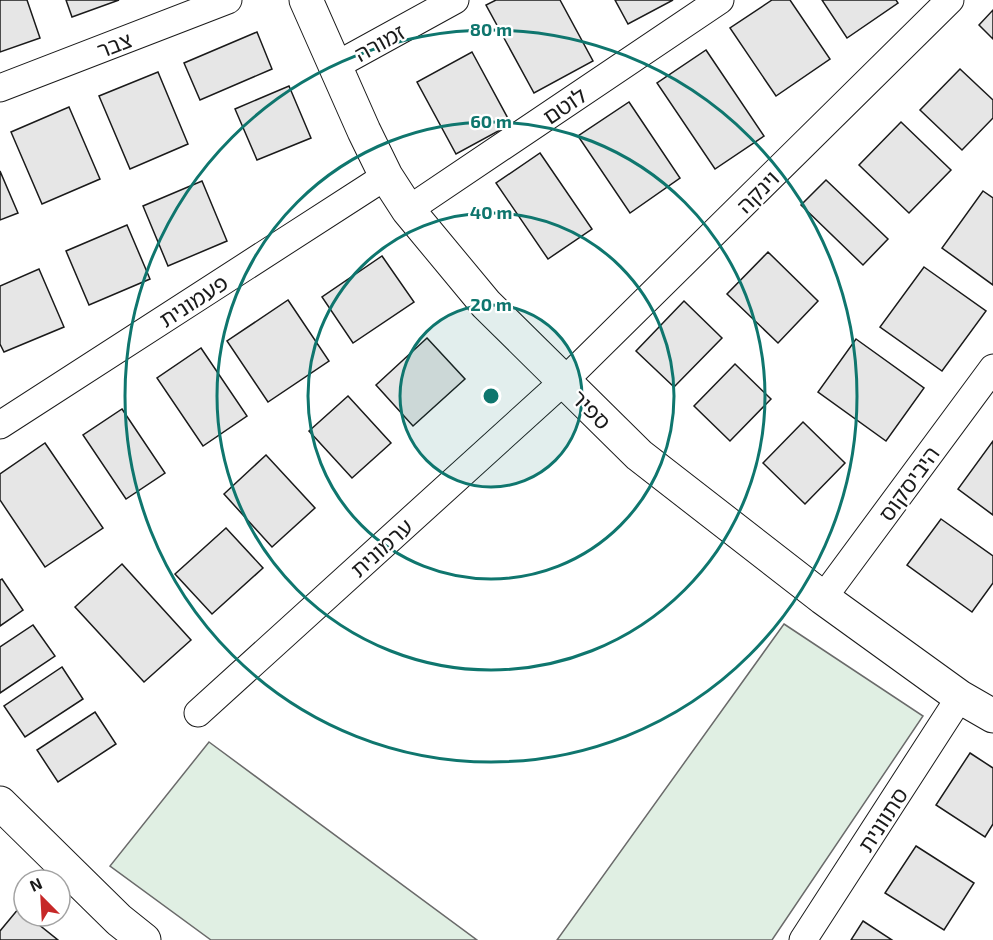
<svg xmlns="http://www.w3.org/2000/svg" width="993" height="940" viewBox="0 0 993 940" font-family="'Exo 2','Noto Sans Hebrew',sans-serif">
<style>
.green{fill:#e0efe3;stroke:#6a6a6a;stroke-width:1.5}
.building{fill:#e6e6e6;stroke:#1a1a1a;stroke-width:1.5}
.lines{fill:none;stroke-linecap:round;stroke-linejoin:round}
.minor-casing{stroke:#1a1a1a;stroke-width:29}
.tertiary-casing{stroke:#1a1a1a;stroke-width:35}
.minor{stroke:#fff;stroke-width:27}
.tertiary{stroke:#fff;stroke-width:33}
.ring{fill:none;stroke:#0f766e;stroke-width:3}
.labels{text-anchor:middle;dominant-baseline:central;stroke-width:4.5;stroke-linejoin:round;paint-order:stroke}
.street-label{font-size:22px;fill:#1a1a1a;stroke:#fff}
.centre{fill:#0f766e;stroke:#fff;stroke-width:3}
.ring-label{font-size:18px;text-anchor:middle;font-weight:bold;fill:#0f766e;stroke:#fff;stroke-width:4.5;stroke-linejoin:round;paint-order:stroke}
</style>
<rect width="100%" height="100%" fill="#fff"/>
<!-- green -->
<g class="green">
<path d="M784 624 923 716 772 940H557Z"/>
<path d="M209 742 477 940H211L110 866Z"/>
</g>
<!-- building -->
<g class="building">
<path d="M0 0H27L40 38 0 52Z"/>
<path d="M66 0H119L72 17Z"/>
<path d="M496 0H560L593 61 534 93 486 5Z"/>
<path d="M615 0H673L628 24Z"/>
<path d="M772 0H790L830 59 776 96 730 28Z"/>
<path d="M822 0H896L898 3 847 38Z"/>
<path d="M993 10V39L979 25Z"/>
<path d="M257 32 272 69 200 100 184 63Z"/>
<path d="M706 50 764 136 715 169 657 83Z"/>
<path d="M472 52 511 124 456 154 417 82Z"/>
<path d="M960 69 993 100V118L962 150 920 110Z"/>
<path d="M158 72 188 144 130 169 99 96Z"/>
<path d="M289 86 311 138 257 160 235 109Z"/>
<path d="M629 102 680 178 630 213 578 136Z"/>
<path d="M69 107 100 179 42 204 11 132Z"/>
<path d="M901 122 951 170 909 213 859 165Z"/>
<path d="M540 153 592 229 548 259 496 183Z"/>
<path d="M0 171 18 213 0 220Z"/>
<path d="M826 180 888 239 863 265 801 205Z"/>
<path d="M202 181 227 241 168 266 143 206Z"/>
<path d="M983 191 993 198V285L942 248Z"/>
<path d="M127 225 150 279 89 305 66 251Z"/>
<path d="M768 252 818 301 778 343 727 294Z"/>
<path d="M382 256 414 302 353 343 322 297Z"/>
<path d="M924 267 986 311 942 371 880 327Z"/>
<path d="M39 269 64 327 4 352 0 344V286Z"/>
<path d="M288 300 329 361 268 402 227 341Z"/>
<path d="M684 301 722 338 674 387 636 351Z"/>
<path d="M427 338 465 379 413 426 376 385Z"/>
<path d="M856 339 924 388 886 441 818 392Z"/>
<path d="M201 348 247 416 203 446 157 378Z"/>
<path d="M735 364 771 399 730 441 694 406Z"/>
<path d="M348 396 391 443 352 478 309 431Z"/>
<path d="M122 409 165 473 126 499 83 435Z"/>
<path d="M803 422 845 463 805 504 763 463Z"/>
<path d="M993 441V515L958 489Z"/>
<path d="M45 443 103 528 45 567 0 500V474Z"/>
<path d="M266 455 315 508 272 547 224 494Z"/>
<path d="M941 519 993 556V583L972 612 907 565Z"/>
<path d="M226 528 263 568 212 614 175 574Z"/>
<path d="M122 564 191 640 144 682 75 607Z"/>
<path d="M2 579 23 610 0 626V580Z"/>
<path d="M33 625 55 656 0 693V647Z"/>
<path d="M62 667 83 699 25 737 4 706Z"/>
<path d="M95 712 116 744 58 782 37 750Z"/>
<path d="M970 753 993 768V824L985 837 936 805Z"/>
<path d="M916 846 974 883 944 930 885 893Z"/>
<path d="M19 908 24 912V916H28L58 940H0V931Z"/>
<path d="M863 921 892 940H851Z"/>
</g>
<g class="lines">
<!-- minor casing -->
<g class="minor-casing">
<g id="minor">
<path d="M335 66 455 0"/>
<path d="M0 88 228 0"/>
<path d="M408 210 720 0"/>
<path d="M0 425 386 176"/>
<path d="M823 598 993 368"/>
<path d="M198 713 564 381 950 0"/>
<path d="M803 940 960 697"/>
</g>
</g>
<!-- tertiary casing -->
<g class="tertiary-casing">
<g id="tertiary">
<path d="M306 0 364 131 386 176 408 210 486 304 639 455 823 598 960 697 993 716"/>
<path d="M0 803 119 920 144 940"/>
</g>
</g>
<!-- minor -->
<use href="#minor" class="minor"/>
<!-- tertiary -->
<use href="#tertiary" class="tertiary"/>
</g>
<!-- distance rings -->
<circle cx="491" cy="396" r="91" fill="#0f766e" fill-opacity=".12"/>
<g class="ring">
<circle cx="491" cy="396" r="91"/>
<circle cx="491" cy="396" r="183"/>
<circle cx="491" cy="396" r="274"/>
<circle cx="491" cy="396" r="366"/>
</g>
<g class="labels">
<!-- street labels -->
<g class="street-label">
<text transform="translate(379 42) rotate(-29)">זמורה</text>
<text transform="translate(114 44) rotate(-21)">צבר</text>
<text transform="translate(564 105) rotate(-34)">לוטם</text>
<text transform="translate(757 191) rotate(-45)">וינקה</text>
<text transform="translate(193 300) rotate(-33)">פעמונית</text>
<text transform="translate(592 409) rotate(45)">ספיר</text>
<text transform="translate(908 483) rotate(-54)">היביסקוס</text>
<text transform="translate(381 547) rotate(-42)">ערמונית</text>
<text transform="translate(882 819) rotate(-57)">סתוונית</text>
</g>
</g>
<circle cx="491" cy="396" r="9" class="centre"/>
<g class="ring-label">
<text x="491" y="36">80 m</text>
<text x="491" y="128">60 m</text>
<text x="491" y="219">40 m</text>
<text x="491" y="311">20 m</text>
</g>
<!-- north arrow -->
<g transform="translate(42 898) rotate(336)"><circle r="28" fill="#ffffff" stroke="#a3a3a3" stroke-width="1.5"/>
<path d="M0-4.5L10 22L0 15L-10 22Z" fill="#c62828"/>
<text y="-9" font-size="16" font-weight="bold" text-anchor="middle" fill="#1a1a1a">N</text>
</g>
</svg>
